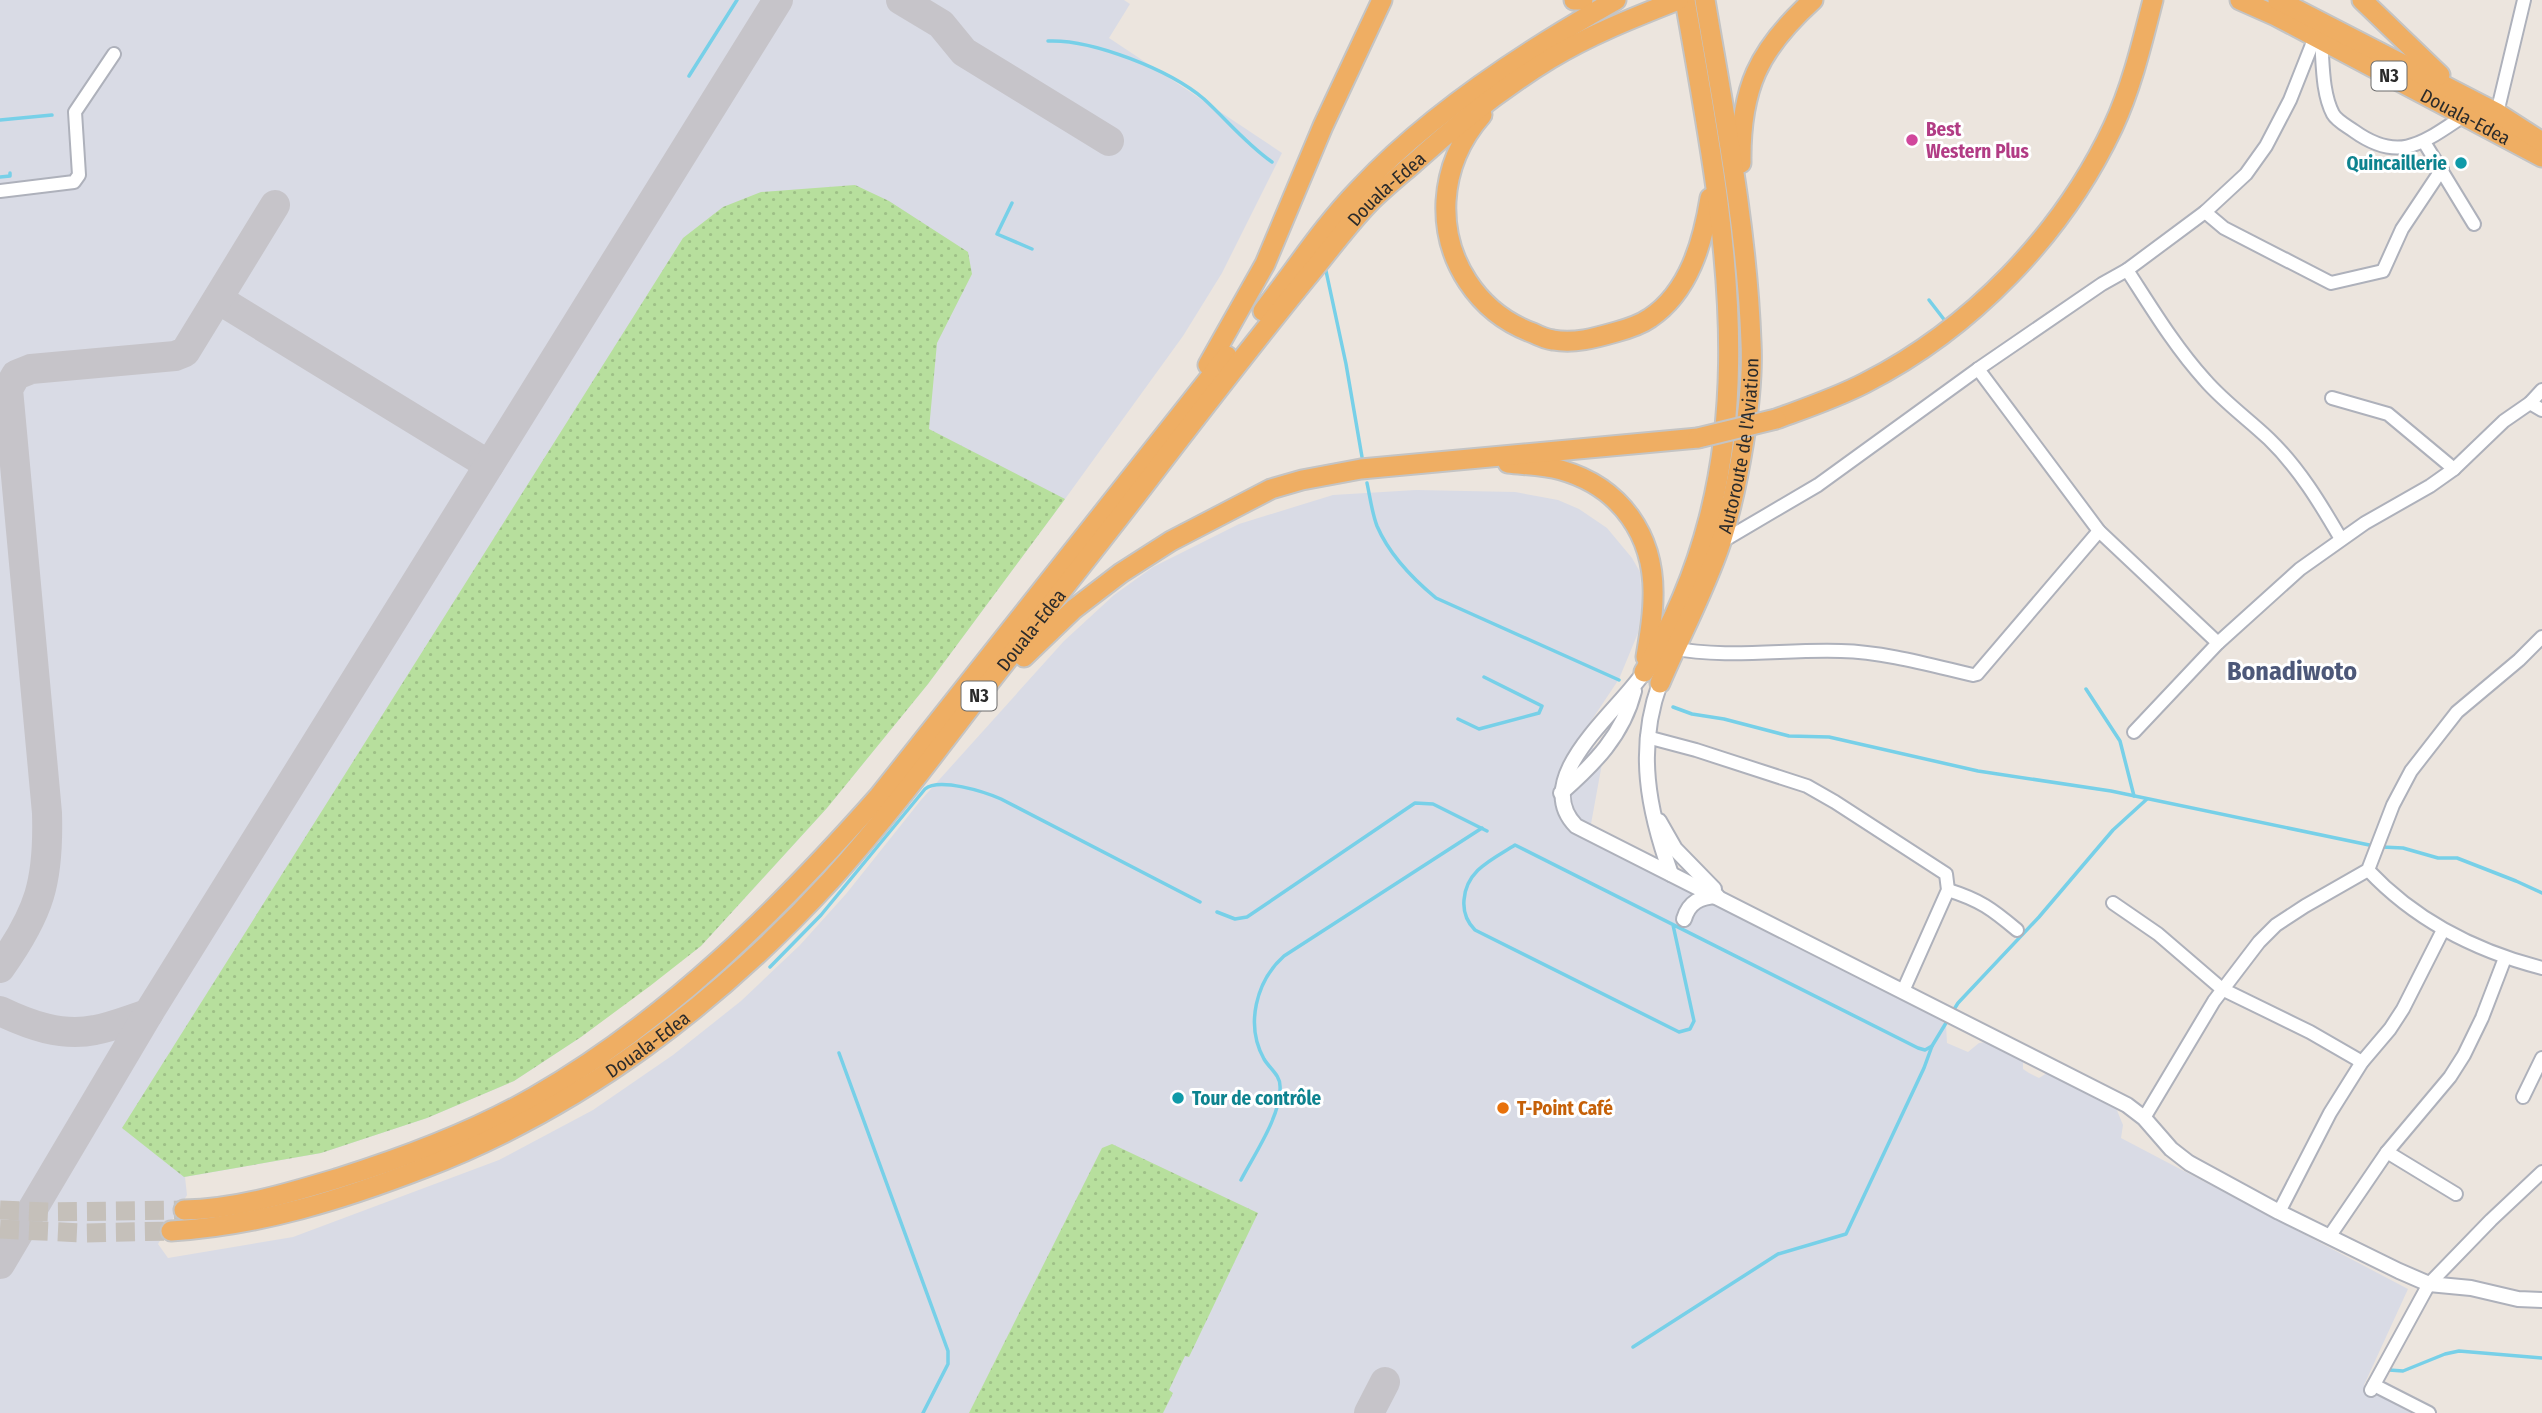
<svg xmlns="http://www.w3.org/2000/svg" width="2542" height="1413" viewBox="0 0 2542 1413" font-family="'Fira Sans Condensed',sans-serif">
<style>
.airport{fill:#d9dbe5}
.green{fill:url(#green-dots)}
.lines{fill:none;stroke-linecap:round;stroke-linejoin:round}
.stream{stroke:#77d0e8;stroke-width:3.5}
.taxiway{stroke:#c6c4c9;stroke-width:30}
.trunk-tunnel{stroke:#c5c0ba;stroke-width:19;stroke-dasharray:19 10;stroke-linecap:butt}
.minor-casing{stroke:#aeb1bb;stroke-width:16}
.tertiary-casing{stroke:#aeb1bb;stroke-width:18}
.trunk-casing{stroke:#c4c4c4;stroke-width:23}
.minor{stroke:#fff;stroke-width:12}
.tertiary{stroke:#fff;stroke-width:14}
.trunk{stroke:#efae63;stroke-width:19}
.trunk-bridge-casing{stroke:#c4c4c4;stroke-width:23;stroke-linecap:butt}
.trunk-bridge{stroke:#efae63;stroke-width:19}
.hotel-dot{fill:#d1479c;stroke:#fff;stroke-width:2.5}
.culture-dot{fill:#0f9aa8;stroke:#fff;stroke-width:2.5}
.food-dot{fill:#e8710a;stroke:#fff;stroke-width:2.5}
.labels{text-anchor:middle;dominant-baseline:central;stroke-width:6;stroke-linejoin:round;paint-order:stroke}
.shield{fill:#fff;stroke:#6b6b6b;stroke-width:2}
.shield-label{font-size:18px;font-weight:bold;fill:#2b2b2b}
.street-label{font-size:19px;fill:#2b2b2b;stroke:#fff}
.hotel-label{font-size:19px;font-weight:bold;fill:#b23c85;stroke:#fff;text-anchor:start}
.culture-label{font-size:19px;font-weight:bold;fill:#0d838f;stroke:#fff;text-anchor:end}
.food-label{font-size:19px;font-weight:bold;fill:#c56008;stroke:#fff;text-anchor:start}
.district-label{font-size:26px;font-weight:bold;fill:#4d5879;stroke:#fff}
</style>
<defs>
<pattern id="green-dots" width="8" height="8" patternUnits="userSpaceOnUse" patternTransform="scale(1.75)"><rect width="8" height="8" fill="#b7df9d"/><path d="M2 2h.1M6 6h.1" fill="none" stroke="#9ec087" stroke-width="1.8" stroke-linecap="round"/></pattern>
</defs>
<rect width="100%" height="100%" fill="#ece5de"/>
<!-- airport -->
<path class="airport" d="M0 0H1124L1130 4 1109 38 1282 153 1222 273 1183 336 1065 499 928 684 827 808 701 946 581 1037 514 1081 427 1118 321 1153 185 1177 187 1195 158 1244 168 1258 293 1237 499 1160 593 1110 673 1055 741 1001 800 945 846 894 921 800 1064 641 1114 595 1153 567 1239 524 1333 495 1416 490 1515 492 1558 500 1579 509 1607 528 1632 558 1640 572 1642 604 1638 633 1619 679 1581 736 1603 758 1591 824 1626 848 1848 971 1941 1019 1946 1025 1947 1043 1968 1052 1979 1043 1987 1042 2023 1062V1069L2029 1073 2039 1078 2047 1073 2116 1108 2123 1125 2121 1138 2408 1289 2364 1385 2418 1413H0Z"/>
<!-- green -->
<g class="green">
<path d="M855 185 889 201 968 252 972 274 937 343 929 429 1065 499 928 684 827 808 701 946 650 986 581 1037 514 1081 427 1118 321 1153 184 1177 122 1128 683 238 723 207 761 192Z"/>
<path d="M1112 1144 1258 1213 1189 1357 1185 1356 1169 1390 1173 1393 1163 1413H969L1102 1148Z"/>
</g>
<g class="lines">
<!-- stream -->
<g class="stream">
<path d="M1048 41C1092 39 1170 70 1204 99 1227 120 1246 144 1272 162"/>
<path d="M689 76 737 0"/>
<path d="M0 120 52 115"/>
<path d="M0 177 10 176V173"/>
<path d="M1012 203 997 234 1032 249"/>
<path d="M1326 271 1346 364 1362 457"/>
<path d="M1929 300 1946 322"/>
<path d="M1367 483C1370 497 1372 513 1377 526 1389 554 1413 579 1436 598L1619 680"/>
<path d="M2086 689 2120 741 2134 796"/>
<path d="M1673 707 1692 714 1724 719 1789 736 1829 737 1978 771 2111 791 2374 846"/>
<path d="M1458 719 1479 729 1539 713 1542 706 1484 677"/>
<path d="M2382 847 2403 848 2438 858H2457L2516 881 2542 893"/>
<path d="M1217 912 1235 919 1247 917 1415 803 1433 804 1487 831"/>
<path d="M1673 925 1694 1021 1690 1029 1679 1032 1475 930C1466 921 1463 912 1464 900 1466 870 1493 859 1515 845L1918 1048 1925 1050 1932 1046"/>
<path d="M770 967 821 915 925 789C939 777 985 792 1001 799L1200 902"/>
<path d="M1953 1011 1958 1003 2039 917 2113 830 2147 799"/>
<path d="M839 1053 948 1351V1364L923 1413"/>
<path d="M1241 1180C1254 1155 1282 1114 1280 1086 1280 1075 1270 1069 1264 1059 1245 1025 1256 981 1284 956L1482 828"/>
<path d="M1633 1347 1778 1254 1846 1234 1924 1068 1932 1046 1949 1018"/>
<path d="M2389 1370 2403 1371 2445 1354 2459 1351 2542 1358"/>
</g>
<!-- taxiway -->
<g class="taxiway">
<path d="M901 0 941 24 964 52 1109 141"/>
<path d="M218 299 489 465"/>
<path d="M0 968C40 912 49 881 47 813L8 389 16 375 31 369 175 356 185 352 275 205"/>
<path d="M0 1011C29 1025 62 1037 95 1030 113 1027 131 1019 148 1014"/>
<path d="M0 1264 148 1014 778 0"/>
<path d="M1369 1413 1385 1382"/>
</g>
<!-- trunk-tunnel -->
<g class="trunk-tunnel">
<path d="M0 1210 49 1212 184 1210"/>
<path d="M0 1229 83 1233 171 1231"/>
</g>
<!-- minor casing -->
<g class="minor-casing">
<g id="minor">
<path d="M2321 40C2323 63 2322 93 2333 114 2337 121 2347 126 2354 131 2400 164 2424 142 2465 115"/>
<path d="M2497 113 2524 0"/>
<path d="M2424 142 2474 224"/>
<path d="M0 191 74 182 79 175 75 112 114 54"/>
<path d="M2205 212 2224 228 2331 283 2383 271 2402 229 2442 169"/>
<path d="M2127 270C2151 307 2175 347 2205 380 2224 402 2248 419 2269 439 2299 468 2320 503 2341 539"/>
<path d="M1978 369 2099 531 2218 643"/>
<path d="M2332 398 2388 414 2454 469"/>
<path d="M2530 403 2542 410"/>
<path d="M1721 542 1818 485 1978 369 2102 284 2127 270 2205 212 2246 174 2266 146 2290 100 2315 37"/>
<path d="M1671 648C1727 659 1785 649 1841 651 1885 652 1930 665 1973 675L1977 674 2099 531"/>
<path d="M2134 732 2218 643 2300 569 2365 523 2430 486 2454 469 2504 421 2530 403 2542 390"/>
<path d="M1647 737 1696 750 1807 786 1835 802 1946 874 1948 890 1903 991"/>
<path d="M2368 870C2415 920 2476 951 2542 968"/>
<path d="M1948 890C1980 900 1992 909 2017 930"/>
<path d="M2113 903 2158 934 2222 989 2310 1032 2362 1062"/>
<path d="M2523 1097 2542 1058"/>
<path d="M2144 1118 2214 1001 2259 942 2276 925 2305 906 2368 870 2393 805 2411 771 2457 712 2519 660 2542 637"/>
<path d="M2387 1152 2456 1194"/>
<path d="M2279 1212 2330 1113 2362 1062 2390 1029 2403 1009 2443 930"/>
<path d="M2329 1237 2387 1152 2450 1077 2464 1055 2482 1018 2505 958"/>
<path d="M2374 1385 2429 1413"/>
<path d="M2371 1390 2429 1284 2491 1220 2542 1172"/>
</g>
</g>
<!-- tertiary casing -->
<g class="tertiary-casing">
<g id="tertiary">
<path d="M1644 672C1619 711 1529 778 1576 826L2127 1105 2144 1118 2171 1149 2189 1163 2279 1212 2399 1271 2429 1284 2471 1288 2518 1299 2542 1300"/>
<path d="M1660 683C1636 749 1648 810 1671 874"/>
<path d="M1561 793C1594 764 1623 735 1634 691"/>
<path d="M1659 821 1675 849 1714 889"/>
<path d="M1684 919C1689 902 1700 897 1717 896"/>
</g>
</g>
<!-- trunk casing -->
<g class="trunk-casing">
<g id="trunk">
<path d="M1574 0H1583"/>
<path id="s1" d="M2240 0 2276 16 2542 157"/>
<path d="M2278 0 2497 113 2542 142"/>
<path d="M2362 0 2440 75"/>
<path d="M1482 115C1460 140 1448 168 1446 201 1443 260 1478 313 1533 333 1539 336 1546 339 1553 340 1574 344 1595 338 1616 332 1627 329 1640 325 1650 318 1689 292 1703 242 1710 198"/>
<path d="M1741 163C1740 89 1758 50 1813 0"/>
<path d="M1263 311C1295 270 1323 226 1359 189 1430 113 1525 51 1616 0"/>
<path d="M1208 365 1265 264 1323 126 1382 0"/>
<path d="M1776 419C1806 408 1836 398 1865 383 1971 329 2062 235 2113 127 2132 86 2142 43 2153 0"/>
<path d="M1508 463C1525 465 1544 465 1561 470 1621 487 1655 536 1653 598 1653 618 1649 638 1646 657"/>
<path d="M1024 657 1074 609 1121 573 1171 541 1271 489 1302 480 1361 469 1698 438"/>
<path d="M1644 672C1775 457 1725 232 1685 0"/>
<path id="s2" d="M1660 683C1680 636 1705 590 1721 542 1738 488 1754 398 1751 342 1747 228 1724 113 1705 0"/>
<path d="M184 1210C237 1209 289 1193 339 1178 406 1157 473 1132 534 1097 668 1020 778 910 879 796L1227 356"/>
<path id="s3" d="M171 1231C258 1226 344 1199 424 1168 581 1108 718 1003 831 880 885 820 933 756 982 692 1042 615 1103 540 1162 462 1209 401 1256 340 1305 280 1326 255 1346 227 1369 203 1383 189 1399 176 1414 163 1457 124 1501 89 1550 59 1589 35 1635 17 1678 0"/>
</g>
</g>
<!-- minor -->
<use href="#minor" class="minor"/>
<!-- tertiary -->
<use href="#tertiary" class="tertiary"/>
<!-- trunk -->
<use href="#trunk" class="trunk"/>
<!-- trunk-bridge casing -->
<g class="trunk-bridge-casing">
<path id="trunk-bridge" d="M1698 438 1776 419"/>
</g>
<!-- trunk-bridge -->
<use href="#trunk-bridge" class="trunk-bridge"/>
</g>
<!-- markers -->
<circle class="hotel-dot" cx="1912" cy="140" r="7"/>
<g class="culture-dot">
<circle cx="2461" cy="163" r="7"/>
<circle cx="1178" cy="1098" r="7"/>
</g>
<circle class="food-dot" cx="1503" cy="1108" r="7"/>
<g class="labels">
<!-- shield labels -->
<g class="shield">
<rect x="2371.5" y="61.5" width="35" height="29" rx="5"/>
<rect x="961.5" y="681.5" width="35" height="29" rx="5"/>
</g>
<g class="shield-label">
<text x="2389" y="76">N3</text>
<text x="979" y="696">N3</text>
</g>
<!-- street labels -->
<g class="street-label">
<text stroke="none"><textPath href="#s1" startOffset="254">Douala-Edea</textPath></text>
<text stroke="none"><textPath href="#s3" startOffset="1652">Douala-Edea</textPath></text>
<text stroke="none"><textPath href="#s2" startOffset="252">Autoroute de l'Aviation</textPath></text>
<text stroke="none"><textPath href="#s3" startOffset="1085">Douala-Edea</textPath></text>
<text stroke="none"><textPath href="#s3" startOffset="518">Douala-Edea</textPath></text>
</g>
<!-- hotel labels -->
<g class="hotel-label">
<text x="1926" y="129">Best<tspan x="1926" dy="22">Western Plus</tspan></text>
</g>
<!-- culture labels -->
<g class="culture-label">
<text x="2447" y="163">Quincaillerie</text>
<text x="1192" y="1098" text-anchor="start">Tour de contrôle</text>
</g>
<!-- food labels -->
<g class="food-label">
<text x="1517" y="1108">T-Point Café</text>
</g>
<!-- district labels -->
<g class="district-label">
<text x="2292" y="671">Bonadiwoto</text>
</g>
</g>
</svg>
